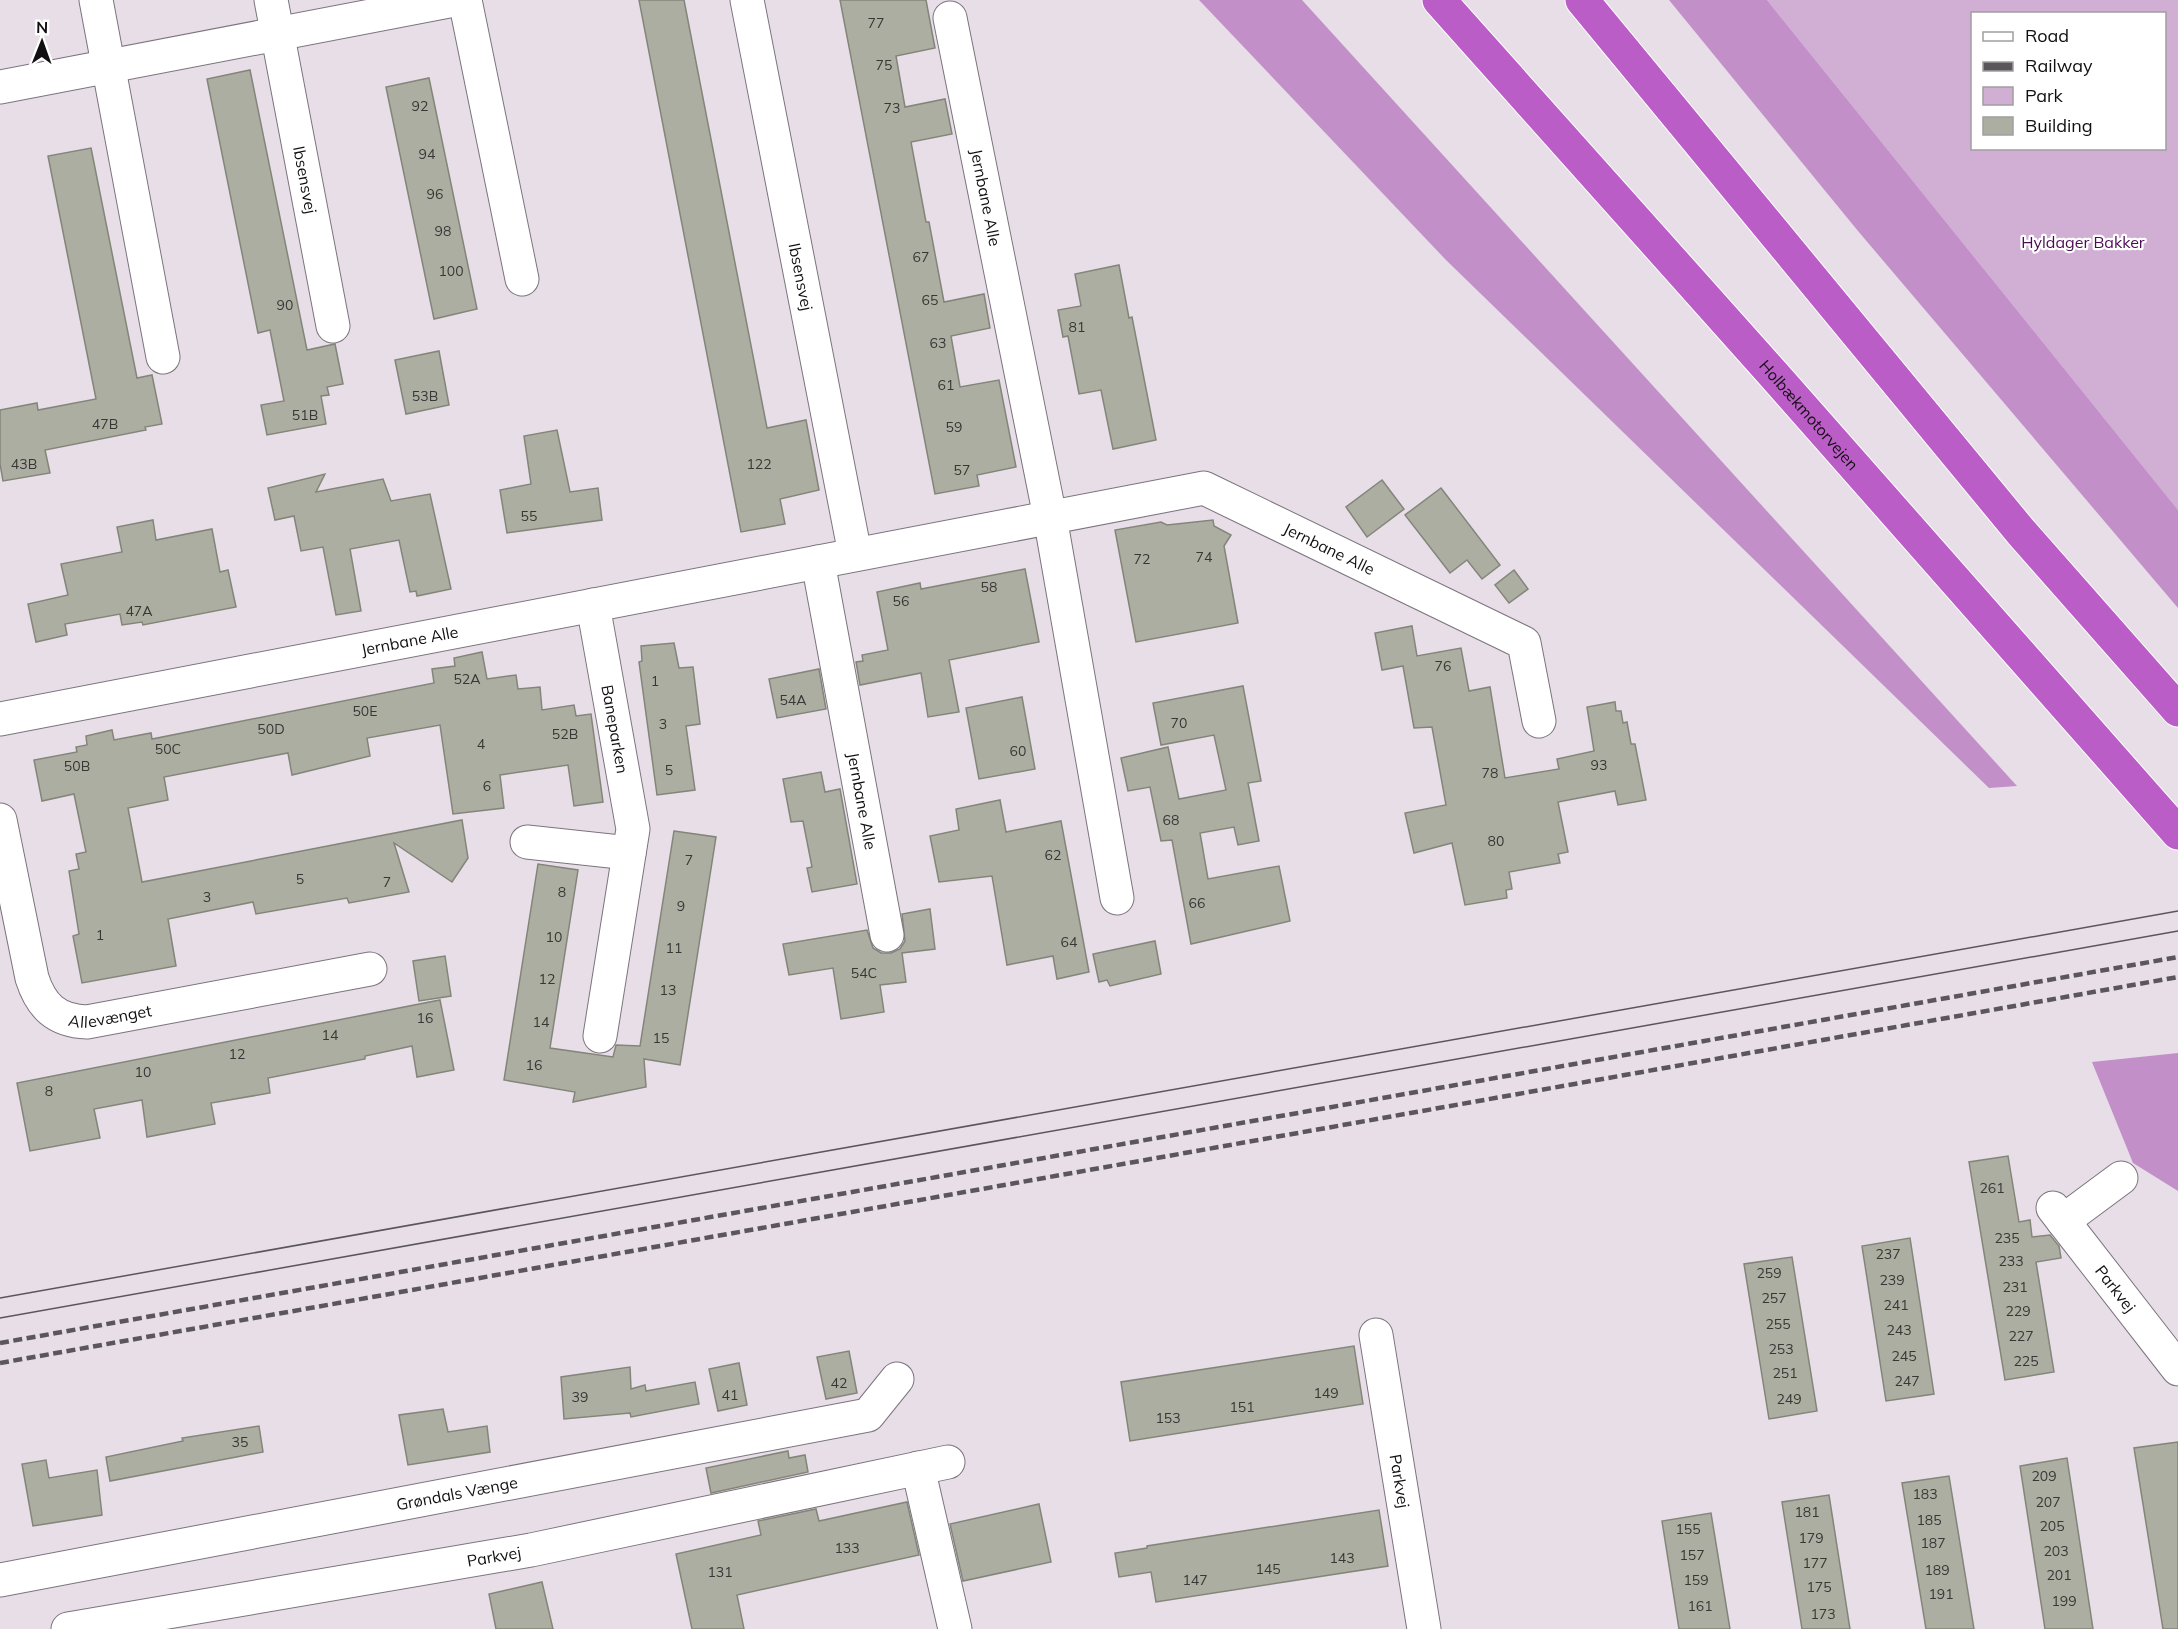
<svg xmlns="http://www.w3.org/2000/svg" width="2178" height="1629" viewBox="0 0 2178 1629" font-family="Mulish,sans-serif">
<style>
.green{fill:#d1aed4;fill-rule:evenodd}
.forest{fill:#c38fc9}
.building{fill:#adaea2;stroke:#84857a;stroke-width:1.5}
.lines{fill:none;stroke-linecap:round;stroke-linejoin:round}
.minor-casing{stroke:#7c747d;stroke-width:35}
.highway-casing{stroke:#fff;stroke-width:35}
.minor{stroke:#fff;stroke-width:33}
.highway{stroke:#bb5dc7;stroke-width:33}
.tram{stroke:#5b565b;stroke-width:1.5}
.rail{stroke:#5b565b;stroke-width:4.5;stroke-dasharray:9 4.5;stroke-linecap:butt}
.labels{text-anchor:middle;dominant-baseline:central;stroke-width:4.5;stroke-linejoin:round;paint-order:stroke}
.number-label{font-size:14px;fill:#393736}
.street-label{font-size:16px;fill:#120f12;stroke:#fff}
.park-label{font-size:16px;fill:#4c0c54;stroke:#fff}
</style>
<rect width="100%" height="100%" fill="#e7dee8"/>
<!-- green -->
<path class="green" d="M1767 0H2178V510ZM1972 14H2164V148H1972Z"/>
<!-- forest -->
<g class="forest">
<path d="M1199 0H1302L2017 786 1989 788 1446 260Z"/>
<path d="M1669 0H1767L2178 510V608L1858 231Z"/>
<path d="M2178 1053V1191L2133 1163 2092 1062Z"/>
</g>
<!-- building -->
<g class="building">
<path d="M639 0H684L767 428 806 420 819 490 780 499 785 524 741 532Z"/>
<path d="M840 0H926L935 48 896 56 905 107 945 99 952 134 911 142 926 222H929L944 302 984 294 990 328 951 336 960 387 999 380 1016 467 977 475 979 486 935 494Z"/>
<path d="M250 70 307 350 335 344 343 384 327 387 329 395 321 396 326 424 267 435 261 405 284 401 270 330 258 333 207 79Z"/>
<path d="M429 78 477 309 434 319 386 87Z"/>
<path d="M91 148 137 378 152 375 162 424 145 427 146 430 45 450 50 473 3 481 0 464V410L37 403 38 410 96 399 48 156Z"/>
<path d="M1119 265 1129 318 1132 317 1156 440 1113 449 1101 390 1079 394 1068 336 1063 337 1058 310 1081 306 1075 274Z"/>
<path d="M439 351 449 405 406 414 395 360Z"/>
<path d="M557 430 570 492 598 488 602 520 507 533 500 490 531 484 524 436Z"/>
<path d="M325 474 316 492 383 479 391 501 430 494 451 589 417 596 416 591 410 592 399 540 350 549 361 611 336 615 323 547 301 551 294 516 275 520 268 488Z"/>
<path d="M1382 480 1404 509 1367 537 1346 507Z"/>
<path d="M1441 488 1500 565 1482 579 1467 560 1450 573 1405 515Z"/>
<path d="M153 520 156 540 212 529 220 572 228 570 236 607 143 625 142 622 122 625 120 614 65 624 67 635 36 642 28 604 68 595 61 564 122 552 117 527Z"/>
<path d="M1213 520 1214 526 1231 535 1224 546 1238 623 1136 642 1115 530 1161 522 1167 525Z"/>
<path d="M1025 569 1039 642 949 660 959 712 928 717 921 673 860 685 856 662 863 661 862 655 888 650 877 592 920 583 921 589Z"/>
<path d="M1514 570 1528 589 1509 603 1495 585Z"/>
<path d="M1412 626 1417 656 1461 648 1469 691 1490 687 1505 778 1559 769 1557 759 1594 751 1587 707 1615 702 1616 711H1621L1623 723 1627 722 1631 744H1635L1646 800 1618 805 1615 791 1558 802 1568 852 1558 854 1560 863 1509 872 1512 889 1506 890 1507 898 1465 905 1452 843 1414 853 1405 813 1446 805 1432 727 1414 728 1403 666 1382 670 1375 633Z"/>
<path d="M674 643 679 668 693 667 700 724 686 726 695 790 657 795 639 662 642 661 641 646Z"/>
<path d="M482 652 487 679 516 675 518 689 540 687 542 710 574 705 576 716 591 714 603 802 574 806 568 765 500 775 504 808 453 814 440 725 367 738 370 756 292 775 288 753 164 777 168 800 128 808 142 882 462 820 468 858 452 882 394 843 409 892 349 903 347 898 256 914 253 902 168 919 176 966 82 983 73 936 79 934 69 871 79 869 76 854 86 852 74 794 42 801 34 760 77 752 76 747 87 745 86 736 112 730 114 740 151 733 152 739 434 683 432 669 455 666 454 658Z"/>
<path d="M819 669 826 709 777 718 769 679Z"/>
<path d="M1243 686 1261 781 1248 783 1259 841 1238 845 1234 827 1200 833 1208 879 1279 866 1290 921 1191 944 1172 840 1161 841 1150 787 1128 791 1121 758 1168 747 1179 799 1226 790 1214 735 1161 745 1153 703Z"/>
<path d="M1022 697 1035 769 979 779 966 708Z"/>
<path d="M821 772 825 792 840 789 857 884 812 892 807 868 812 867 803 821 791 822 783 779Z"/>
<path d="M1000 800 1006 832 1061 821 1089 972 1057 979 1053 956 1007 965 992 876 939 882 930 836 959 830 956 809Z"/>
<path d="M674 831 716 837 680 1065 644 1059 646 1087 573 1102 575 1092 504 1080 538 864 578 870 550 1048 613 1057 616 1045 640 1046Z"/>
<path d="M930 909 935 949 902 953 906 982 880 985 884 1012 841 1019 833 968 789 975 783 944 867 930 873 948 881 953H891L900 949 905 941 902 914Z"/>
<path d="M1155 941 1161 974 1110 986 1107 980 1099 982 1093 954Z"/>
<path d="M445 956 451 996 419 1001 413 961Z"/>
<path d="M440 1000 454 1070 417 1077 412 1046 365 1056V1059L268 1078 270 1093 211 1103 215 1124 147 1137 142 1100 94 1109 100 1138 30 1151 17 1083Z"/>
<path d="M2008 1156 2019 1222 2030 1220 2032 1237 2050 1235 2059 1246 2061 1258 2036 1262 2054 1372 2005 1380 1969 1162Z"/>
<path d="M1910 1238 1934 1394 1886 1401 1862 1246Z"/>
<path d="M1792 1257 1817 1411 1769 1419 1744 1264Z"/>
<path d="M1354 1346 1363 1404 1130 1441 1121 1382Z"/>
<path d="M849 1351 857 1393 826 1399 817 1357Z"/>
<path d="M739 1363 747 1405 718 1411 709 1369Z"/>
<path d="M630 1367 631 1389 645 1385 646 1391 695 1382 699 1404 631 1417 630 1413 564 1419 561 1377Z"/>
<path d="M443 1409 448 1432 487 1426 490 1452 408 1465 399 1415Z"/>
<path d="M259 1426 263 1452 110 1481 106 1457 183 1441 182 1438Z"/>
<path d="M2178 1442V1629H2163L2134 1448Z"/>
<path d="M788 1451 789 1458 805 1455 808 1472 711 1493 706 1468Z"/>
<path d="M2067 1458 2093 1629H2045L2020 1466Z"/>
<path d="M46 1460 49 1478 97 1470 102 1515 33 1526 22 1464Z"/>
<path d="M1949 1476 1974 1629H1926L1902 1483Z"/>
<path d="M1829 1495 1850 1629H1802L1782 1502Z"/>
<path d="M907 1502 919 1555 737 1595 744 1629H692L676 1554 761 1535 758 1521 816 1509 819 1521Z"/>
<path d="M1039 1504 1051 1562 963 1581 950 1524Z"/>
<path d="M1379 1510 1388 1566 1156 1602 1151 1572 1119 1577 1115 1553 1147 1548V1546Z"/>
<path d="M1711 1513 1730 1629H1679L1662 1521Z"/>
<path d="M542 1582 553 1629H496L489 1594Z"/>
</g>
<g class="lines">
<!-- minor casing -->
<g class="minor-casing">
<g id="minor">
<path d="M96 0 163 357"/>
<path id="s1" d="M271 0 333 326"/>
<path d="M465 0 522 279"/>
<path id="s2" d="M747 0 855 554"/>
<path id="s3" d="M950 18 1050 517 1117 898"/>
<path d="M0 87 454 0"/>
<path id="s4" d="M818 562 887 935"/>
<path id="s5" d="M593 605 633 829 600 1036"/>
<path id="s6" d="M0 719 1204 488 1524 643 1539 721"/>
<path id="s7" d="M0 820 32 978C41 1006 56 1021 87 1022L370 969"/>
<path d="M527 842 629 853"/>
<path id="s8" d="M2053 1208 2178 1369"/>
<path d="M2063 1221 2121 1178"/>
<path id="s9" d="M1376 1335 1424 1629"/>
<path d="M918 1468 955 1629"/>
<path id="s10" d="M0 1580 868 1415 897 1379"/>
<path id="s11" d="M68 1629 531 1550 948 1462"/>
</g>
</g>
<!-- highway casing -->
<g class="highway-casing">
<g id="highway">
<path id="s12" d="M1439 0 1774 375 2178 833"/>
<path d="M1582 0 2021 532 2178 710"/>
</g>
</g>
<!-- minor -->
<use href="#minor" class="minor"/>
<!-- highway -->
<use href="#highway" class="highway"/>
<!-- tram -->
<g class="tram">
<path d="M0 1298 2178 911"/>
<path d="M0 1318 2178 931"/>
</g>
<!-- rail -->
<g class="rail">
<path d="M0 1343 2178 957"/>
<path d="M0 1363 2178 977"/>
</g>
</g>
<g class="labels">
<!-- number labels -->
<g class="number-label">
<text x="876" y="23">77</text>
<text x="884" y="65">75</text>
<text x="420" y="106">92</text>
<text x="892" y="108">73</text>
<text x="427" y="154">94</text>
<text x="435" y="194">96</text>
<text x="443" y="231">98</text>
<text x="921" y="257">67</text>
<text x="451" y="271">100</text>
<text x="930" y="300">65</text>
<text x="285" y="305">90</text>
<text x="1077" y="327">81</text>
<text x="938" y="343">63</text>
<text x="946" y="385">61</text>
<text x="425" y="396">53B</text>
<text x="305" y="415">51B</text>
<text x="105" y="424">47B</text>
<text x="954" y="427">59</text>
<text x="24" y="464">43B</text>
<text x="759" y="464">122</text>
<text x="962" y="470">57</text>
<text x="529" y="516">55</text>
<text x="1204" y="557">74</text>
<text x="1142" y="559">72</text>
<text x="989" y="587">58</text>
<text x="901" y="601">56</text>
<text x="139" y="611">47A</text>
<text x="1443" y="666">76</text>
<text x="467" y="679">52A</text>
<text x="655" y="681">1</text>
<text x="793" y="700">54A</text>
<text x="365" y="711">50E</text>
<text x="1179" y="723">70</text>
<text x="663" y="724">3</text>
<text x="271" y="729">50D</text>
<text x="565" y="734">52B</text>
<text x="481" y="744">4</text>
<text x="168" y="749">50C</text>
<text x="1018" y="751">60</text>
<text x="1599" y="765">93</text>
<text x="77" y="766">50B</text>
<text x="669" y="770">5</text>
<text x="1490" y="773">78</text>
<text x="487" y="786">6</text>
<text x="1171" y="820">68</text>
<text x="1496" y="841">80</text>
<text x="1053" y="855">62</text>
<text x="689" y="860">7</text>
<text x="300" y="879">5</text>
<text x="387" y="882">7</text>
<text x="562" y="892">8</text>
<text x="207" y="897">3</text>
<text x="1197" y="903">66</text>
<text x="681" y="906">9</text>
<text x="100" y="935">1</text>
<text x="554" y="937">10</text>
<text x="1069" y="942">64</text>
<text x="674" y="948">11</text>
<text x="864" y="973">54C</text>
<text x="547" y="979">12</text>
<text x="668" y="990">13</text>
<text x="425" y="1018">16</text>
<text x="541" y="1022">14</text>
<text x="330" y="1035">14</text>
<text x="661" y="1038">15</text>
<text x="237" y="1054">12</text>
<text x="534" y="1065">16</text>
<text x="143" y="1072">10</text>
<text x="49" y="1091">8</text>
<text x="1992" y="1188">261</text>
<text x="2007" y="1238">235</text>
<text x="1888" y="1254">237</text>
<text x="2011" y="1261">233</text>
<text x="1769" y="1273">259</text>
<text x="1892" y="1280">239</text>
<text x="2015" y="1287">231</text>
<text x="1774" y="1298">257</text>
<text x="1896" y="1305">241</text>
<text x="2018" y="1311">229</text>
<text x="1778" y="1324">255</text>
<text x="1899" y="1330">243</text>
<text x="2021" y="1336">227</text>
<text x="1781" y="1349">253</text>
<text x="1904" y="1356">245</text>
<text x="2026" y="1361">225</text>
<text x="1785" y="1373">251</text>
<text x="1907" y="1381">247</text>
<text x="839" y="1383">42</text>
<text x="1326" y="1393">149</text>
<text x="730" y="1395">41</text>
<text x="580" y="1397">39</text>
<text x="1789" y="1399">249</text>
<text x="1242" y="1407">151</text>
<text x="1168" y="1418">153</text>
<text x="240" y="1442">35</text>
<text x="2044" y="1476">209</text>
<text x="1925" y="1494">183</text>
<text x="2048" y="1502">207</text>
<text x="1807" y="1512">181</text>
<text x="1929" y="1520">185</text>
<text x="2052" y="1526">205</text>
<text x="1688" y="1529">155</text>
<text x="1811" y="1538">179</text>
<text x="1933" y="1543">187</text>
<text x="847" y="1548">133</text>
<text x="2056" y="1551">203</text>
<text x="1692" y="1555">157</text>
<text x="1342" y="1558">143</text>
<text x="1815" y="1563">177</text>
<text x="1268" y="1569">145</text>
<text x="1937" y="1570">189</text>
<text x="720" y="1572">131</text>
<text x="2059" y="1575">201</text>
<text x="1195" y="1580">147</text>
<text x="1696" y="1580">159</text>
<text x="1819" y="1587">175</text>
<text x="1941" y="1594">191</text>
<text x="2064" y="1601">199</text>
<text x="1700" y="1606">161</text>
<text x="1823" y="1614">173</text>
</g>
<!-- street labels -->
<g class="street-label">
<text stroke="none"><textPath href="#s1" startOffset="183">Ibsensvej</textPath></text>
<text stroke="none"><textPath href="#s3" startOffset="183">Jernbane Alle</textPath></text>
<text stroke="none"><textPath href="#s2" startOffset="282">Ibsensvej</textPath></text>
<text stroke="none"><textPath href="#s12" startOffset="556">Holbækmotorvejen</textPath></text>
<text stroke="none"><textPath href="#s6" startOffset="1365">Jernbane Alle</textPath></text>
<text stroke="none"><textPath href="#s6" startOffset="417">Jernbane Alle</textPath></text>
<text stroke="none"><textPath href="#s5" startOffset="126">Baneparken</textPath></text>
<text stroke="none"><textPath href="#s4" startOffset="243">Jernbane Alle</textPath></text>
<text stroke="none"><textPath href="#s7" startOffset="261">Allevænget</textPath></text>
<text stroke="none"><textPath href="#s8" startOffset="102">Parkvej</textPath></text>
<text stroke="none"><textPath href="#s9" startOffset="148">Parkvej</textPath></text>
<text stroke="none"><textPath href="#s10" startOffset="465">Grøndals Vænge</textPath></text>
<text stroke="none"><textPath href="#s11" startOffset="432">Parkvej</textPath></text>
</g>
<!-- park labels -->
<g class="park-label">
<text x="2083" y="242">Hyldager Bakker</text>
</g>
</g>
<!-- legend -->
<rect x="1971" y="12" width="195" height="138" fill="#ffffff" stroke="#a09fa0" stroke-width="1.5"/>
<rect x="1983" y="32" width="30" height="9" fill="#ffffff" stroke="#a09fa0" stroke-width="1.5"/>
<text x="2025" y="42" font-size="18" fill="#120f12">Road</text>
<rect x="1983" y="62" width="30" height="9" fill="#5b565b" stroke="#a09fa0" stroke-width="1.5"/>
<text x="2025" y="72" font-size="18" fill="#120f12">Railway</text>
<rect x="1983" y="87" width="30" height="18" fill="#d1aed4" stroke="#a09fa0" stroke-width="1.5"/>
<text x="2025" y="102" font-size="18" fill="#120f12">Park</text>
<rect x="1983" y="117" width="30" height="18" fill="#adaea2" stroke="#a09fa0" stroke-width="1.5"/>
<text x="2025" y="132" font-size="18" fill="#120f12">Building</text>
<!-- north arrow -->
<g transform="translate(42 42) rotate(1)" stroke="#ffffff" stroke-width="4.5" paint-order="stroke">
<path d="M0-4.5L10 22L0 15L-10 22Z" fill="#120f12"/>
<text y="-9" font-size="16" font-weight="bold" text-anchor="middle" fill="#120f12">N</text>
</g>
</svg>
